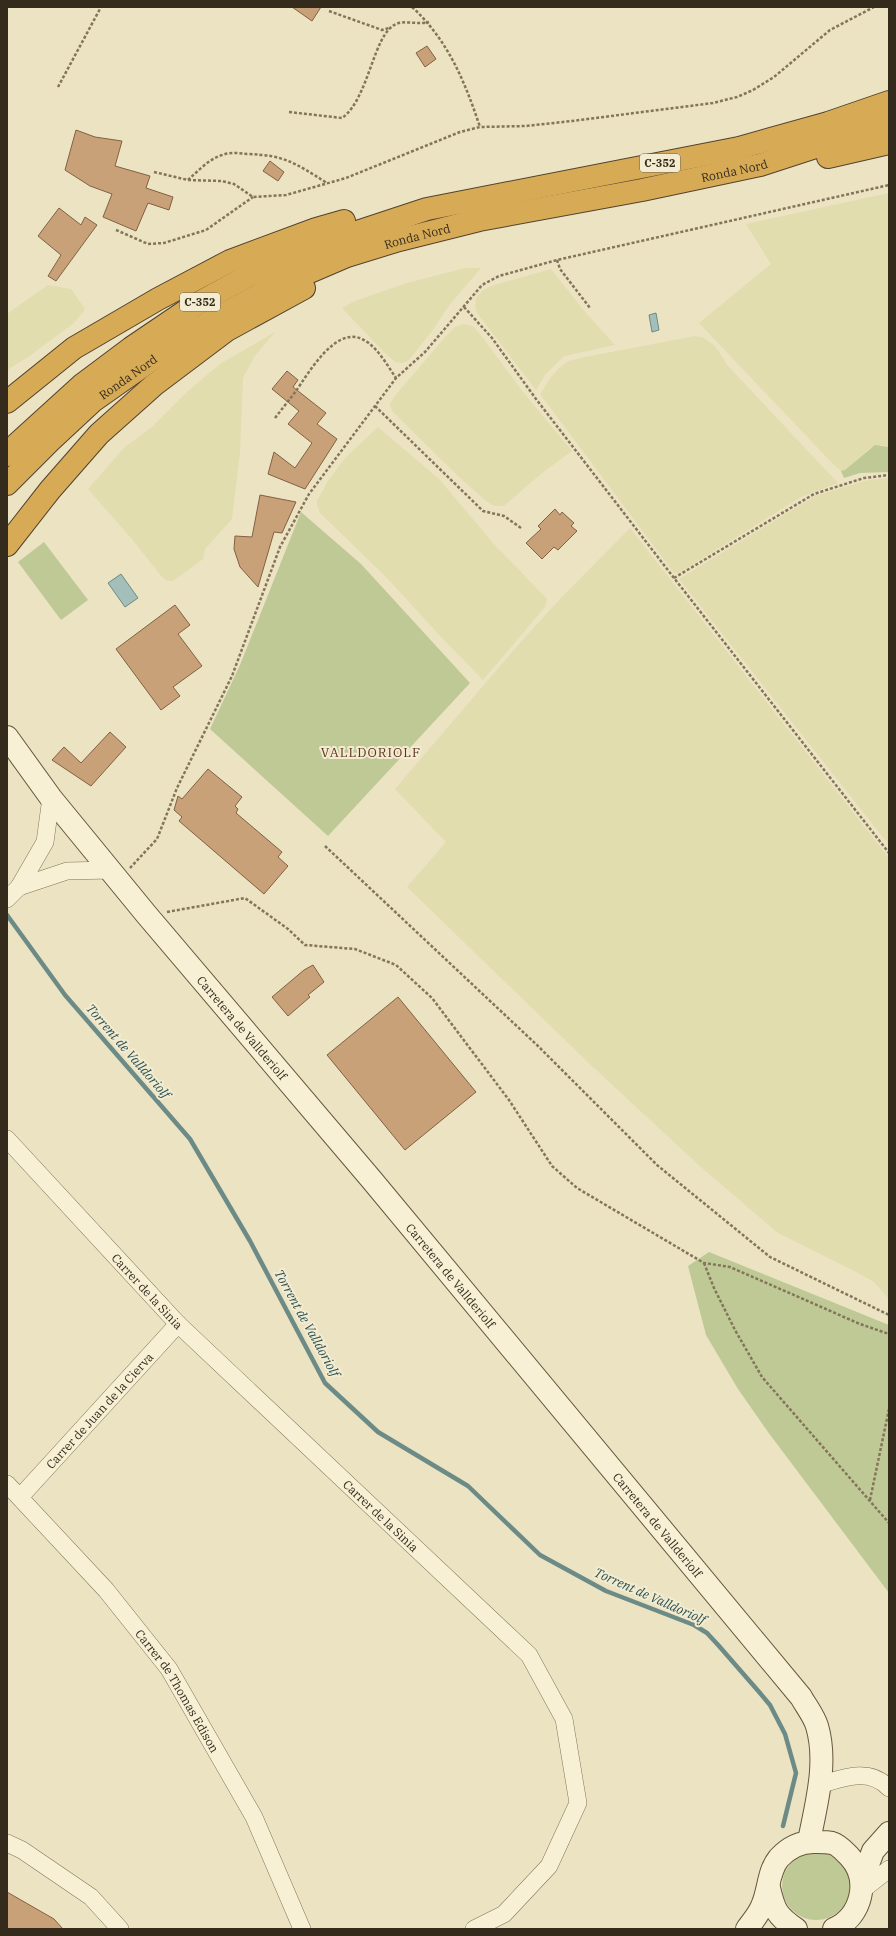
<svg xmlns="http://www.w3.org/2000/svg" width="896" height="1936" viewBox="0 0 896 1936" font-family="'IBM Plex Serif',serif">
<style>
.farmland{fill:#e1ddaf}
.green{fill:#bec996}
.water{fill:#a4beb9;stroke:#6c8b86}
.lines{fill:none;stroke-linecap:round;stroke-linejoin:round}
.stream{stroke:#6c8b86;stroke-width:4.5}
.building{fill:#c8a179;stroke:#826141}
.street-casing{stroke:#84745a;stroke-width:18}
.secondary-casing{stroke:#66553d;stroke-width:24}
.highway-casing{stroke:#52422e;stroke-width:24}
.path{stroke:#84745a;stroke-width:2.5;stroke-dasharray:3 2;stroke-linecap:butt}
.street{stroke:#f7f0d4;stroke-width:17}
.secondary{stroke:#f7f0d4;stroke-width:22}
.highway{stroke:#d7aa56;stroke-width:22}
.labels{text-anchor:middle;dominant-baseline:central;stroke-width:4;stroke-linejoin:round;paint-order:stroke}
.shield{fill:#f3ecd1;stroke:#6d6553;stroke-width:1}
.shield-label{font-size:11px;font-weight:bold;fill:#342b1d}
.street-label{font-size:12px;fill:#342b1d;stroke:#f3ecd1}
.neighbourhood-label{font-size:13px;letter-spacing:1px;fill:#5f321f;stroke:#f3ecd1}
.water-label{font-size:13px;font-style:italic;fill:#2d5254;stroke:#f3ecd1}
</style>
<rect width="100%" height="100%" fill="#ebe3c2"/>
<!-- farmland -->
<g class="farmland">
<path d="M889 193V447L883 445 870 448 845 471H841L832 463 699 323 771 264 746 224Z"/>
<path d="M465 268H481L450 304 432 331 408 361 402 363 395 362 383 351 342 308 355 301 407 283Z"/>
<path d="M551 269 586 313 615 345 564 356 545 375 536 390 477 313 475 307 476 298 483 290 491 286Z"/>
<path d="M48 285 71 289 85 309 74 323 28 357 7 370V314Z"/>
<path d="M464 324 473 326 480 334 523 392 572 451 542 473 504 506H494L486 501 459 477 392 411 390 404 394 397 446 336 455 327Z"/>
<path d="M275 332 254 357 243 378 240 452 232 519 205 549 203 559 173 581H168L162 577 132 539 88 489 125 447 152 427 188 391 220 364Z"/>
<path d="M695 336 704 338 715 346 728 366 838 483 801 497 679 573H674L540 394 551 377 559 368 569 361 585 357Z"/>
<path d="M378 427 439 479 493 543 547 599 545 607 483 680 443 639 385 576 320 513 317 505V501L328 481 345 458Z"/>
<path d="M889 478V845L679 579 815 496 868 480Z"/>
<path d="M630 528 889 858V1299L874 1282 858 1273 778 1233 702 1168 594 1068 407 887 446 842 395 789 519 644 560 599Z"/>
</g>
<!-- green -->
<g class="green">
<path d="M875 445 889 447V472L860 473 844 478 841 471 845 470Z"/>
<path d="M301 512 361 564 470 683 328 836 210 729 240 665Z"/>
<path d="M44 542 88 600 61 620 18 562Z"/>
<path d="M709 1252 889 1325V1593L768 1432 738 1389 706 1335 688 1266Z"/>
<circle cx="816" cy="1886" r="34"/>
</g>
<!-- water -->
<g class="water">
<path d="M656 313 659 330 652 332 649 315Z"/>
<path d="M121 574 138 598 125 607 108 583Z"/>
</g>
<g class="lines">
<!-- stream -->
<path class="stream" d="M7 915 65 995 190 1139 250 1241 325 1383 378 1432 468 1486 540 1555 606 1591 694 1625 707 1633 719 1646 760 1693 770 1705 785 1734 796 1773 783 1826"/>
</g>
<!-- building -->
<g class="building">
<path d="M292 7H321L312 21Z"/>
<path d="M427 46 436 59 425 67 416 53Z"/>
<path d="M76 130 95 137 122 141 115 166 150 176 146 188 173 197 169 210 148 203 136 231 103 217 112 194 90 186 65 170Z"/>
<path d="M270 161 284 172 278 181 263 171Z"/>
<path d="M59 208 81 225 85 217 97 225 56 281 48 276 61 255 38 236Z"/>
<path d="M287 371 298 380 293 387 326 413 317 424 337 439 305 489 268 474 274 452 295 468 312 443 288 424 299 411 272 389Z"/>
<path d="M260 495 296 502 282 533 274 532 258 587 240 567 234 549 235 536 252 537Z"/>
<path d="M555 509 560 515 562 512 574 523 571 526 577 531 558 550 554 547 542 559 526 543 541 529 538 526Z"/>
<path d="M175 605 190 625 178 634 202 666 173 687 180 696 161 710 116 649Z"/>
<path d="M110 732 126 747 91 786 52 760 64 747 81 763Z"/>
<path d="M208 769 242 797 235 806 238 809 236 813 282 852 278 857 288 866 264 894 179 821 182 817 174 810 178 796 182 799Z"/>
<path d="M313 965 324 982 308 995 310 997 288 1016 272 997 304 970Z"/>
<path d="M398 997 476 1092 405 1150 327 1055Z"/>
<path d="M7 1892 54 1919 63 1929H7Z"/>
</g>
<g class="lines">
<!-- street casing -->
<g class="street-casing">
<g id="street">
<path d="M19 887 67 871 112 870"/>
<path d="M7 899 19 887 45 842 51 798"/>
<path id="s1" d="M7 1139 178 1324 529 1655 564 1719 578 1803 549 1866 504 1914 474 1929"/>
<path id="s2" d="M7 1484 106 1590 169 1669 254 1817 302 1929"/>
<path id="s3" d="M21 1496 178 1324"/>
<path d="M819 1785C843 1778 869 1767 889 1788"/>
<path d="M7 1843 22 1850 91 1897 120 1929"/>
<path d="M861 1891 889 1869"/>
</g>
</g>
<!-- secondary casing -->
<g class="secondary-casing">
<g id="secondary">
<path id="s4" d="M7 737 51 798 146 914 371 1179 801 1697C806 1706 814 1716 817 1726 828 1763 816 1805 809 1841"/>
<path d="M862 1881 873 1851 889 1833"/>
<path d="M769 1888C774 1910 777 1916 796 1929"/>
<path d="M747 1929C752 1922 759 1914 762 1906 769 1891 768 1871 779 1858 789 1847 802 1841 817 1842 822 1842 828 1842 832 1843 839 1845 844 1851 849 1856 871 1879 862 1916 834 1929"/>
</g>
</g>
<!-- highway casing -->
<g class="highway-casing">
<g id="highway">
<path d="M828 157 889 143"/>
<path d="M7 402 74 348 158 299 230 261 316 229 344 221"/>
<path d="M7 455 17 444 83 384 131 348 193 306 248 276 321 244 427 209 739 148 828 123 889 102"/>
<path id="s5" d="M7 484 50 441 93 401 191 332 270 289 347 256 399 240 479 220 642 190 760 165 889 123"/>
<path d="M7 545 50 490 99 434 154 385 227 330 304 288"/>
</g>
</g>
<!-- path -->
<g class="path">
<path d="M412 7C448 40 465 82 480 127"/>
<path d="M329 11 382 30 389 28"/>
<path d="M58 87 101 7"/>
<path d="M289 112 342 118C369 99 373 34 396 24 405 20 417 25 429 22"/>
<path d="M154 172 188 180C198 171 209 159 222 155 230 152 239 153 247 154 285 155 295 163 327 183"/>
<path d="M188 180 222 181 234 184 253 197 286 195 346 178 460 132 480 127 526 126 572 121 713 103 737 97 753 90 774 77 830 30 874 7"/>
<path d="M116 230 148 244 164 243 206 230 253 197"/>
<path d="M557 260 560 269 590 308"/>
<path d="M464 307 492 338 536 399 674 578 889 853"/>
<path d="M375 406 483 511 504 516 521 528"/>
<path d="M275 418C282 409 289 400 296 391 308 374 335 326 362 339 377 346 387 365 396 378"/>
<path d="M674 578 814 494 864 478 889 475"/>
<path d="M325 846 538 1046 657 1165 770 1257 889 1315"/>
<path d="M130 868 157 839 177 788 232 676 280 547 309 494 396 378 425 352 482 285 499 276 557 260 889 185"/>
<path d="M167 912 245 898 288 929 305 945 355 949 396 965 432 998 509 1100 552 1166 577 1188 704 1263 730 1267 860 1324 889 1334"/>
<path d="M704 1263 714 1288 735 1330 762 1377 889 1523"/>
<path d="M870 1500 889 1409"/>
</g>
<!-- street -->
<use href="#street" class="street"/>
<!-- secondary -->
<use href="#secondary" class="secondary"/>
<!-- highway -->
<use href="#highway" class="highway"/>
</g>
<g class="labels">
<!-- shield labels -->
<g class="shield">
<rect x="640" y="154" width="40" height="18" rx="3"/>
<rect x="180" y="293" width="40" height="18" rx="3"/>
</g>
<g class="shield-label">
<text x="660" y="163">C-352</text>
<text x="200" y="302">C-352</text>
</g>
<!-- street labels -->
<g class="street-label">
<text stroke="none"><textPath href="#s5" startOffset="810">Ronda Nord</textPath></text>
<text stroke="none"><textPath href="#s5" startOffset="486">Ronda Nord</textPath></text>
<text stroke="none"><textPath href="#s5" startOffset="162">Ronda Nord</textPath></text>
<text stroke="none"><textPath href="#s4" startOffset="374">Carretera de Vallderiolf</textPath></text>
<text stroke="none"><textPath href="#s4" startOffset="698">Carretera de Vallderiolf</textPath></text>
<text stroke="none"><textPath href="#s1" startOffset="207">Carrer de la Sinia</textPath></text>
<text stroke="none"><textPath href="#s3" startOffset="116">Carrer de Juan de la Cierva</textPath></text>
<text stroke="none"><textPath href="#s1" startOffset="531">Carrer de la Sinia</textPath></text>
<text stroke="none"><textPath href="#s4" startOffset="1022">Carretera de Vallderiolf</textPath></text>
<text stroke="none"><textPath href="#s2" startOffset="269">Carrer de Thomas Edison</textPath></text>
</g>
<!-- neighbourhood labels -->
<g class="neighbourhood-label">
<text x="371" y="752">VALLDORIOLF</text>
</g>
<!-- water labels -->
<g class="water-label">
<text transform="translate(128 1051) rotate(49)">Torrent de Valldoriolf</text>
<text transform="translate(307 1323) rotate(61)">Torrent de Valldoriolf</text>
<text transform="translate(650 1596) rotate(24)">Torrent de Valldoriolf</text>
</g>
</g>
<!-- border -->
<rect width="896" height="1936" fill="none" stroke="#342b1d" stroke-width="16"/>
</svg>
